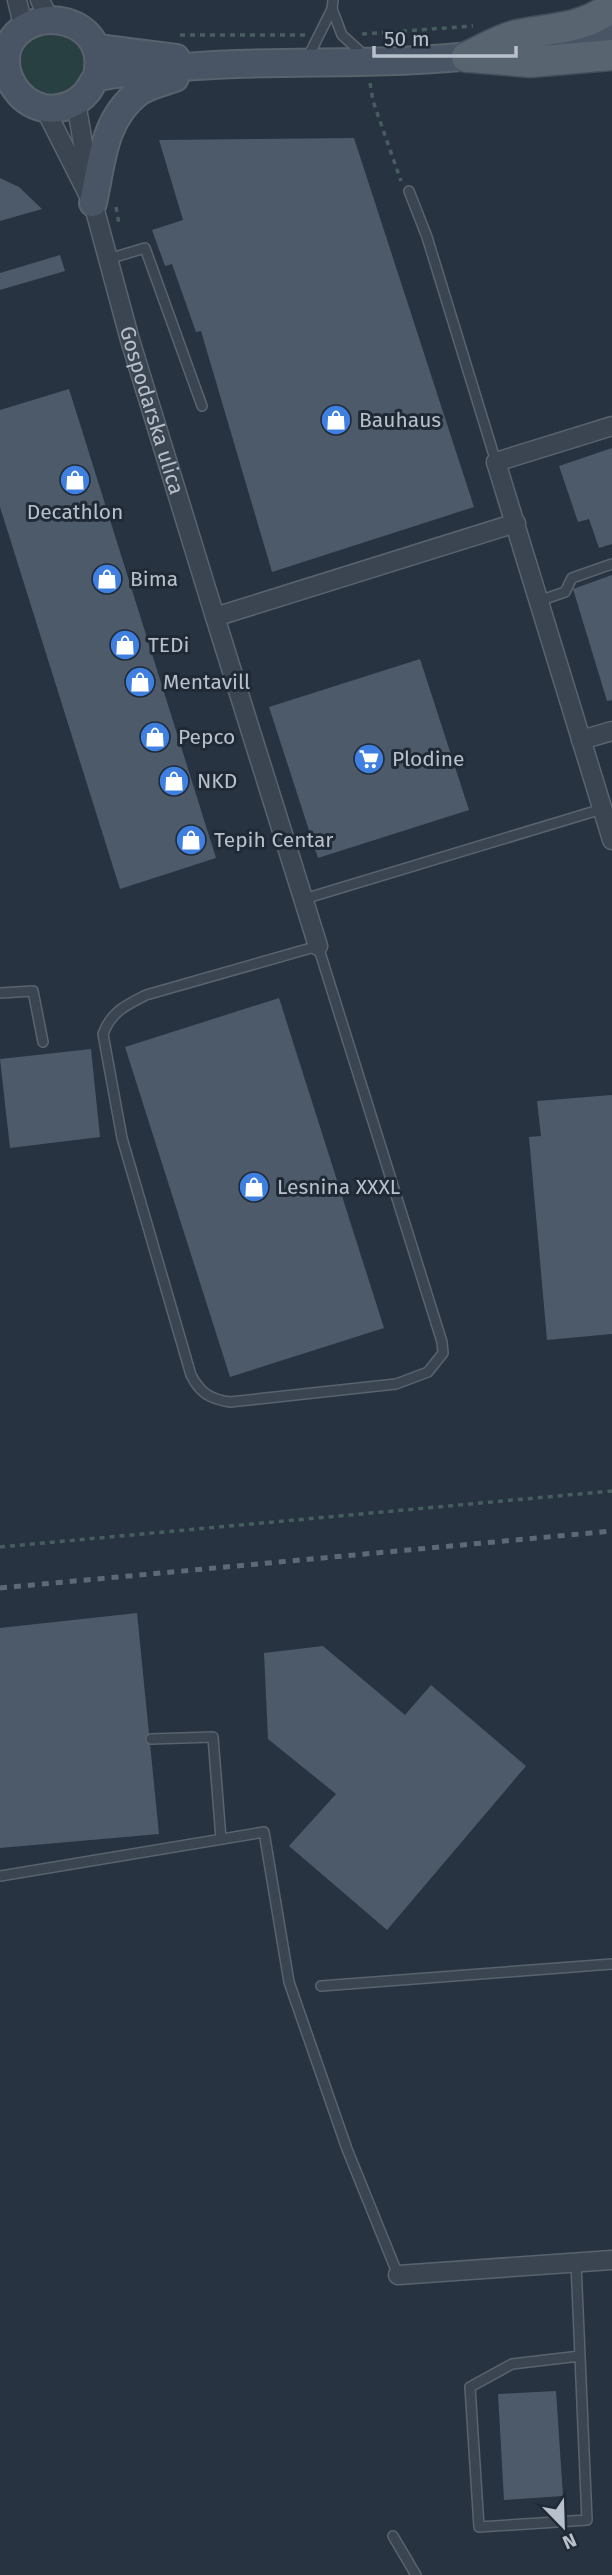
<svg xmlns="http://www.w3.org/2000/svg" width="612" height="2575" viewBox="0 0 612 2575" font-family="'Fira Sans',sans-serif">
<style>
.green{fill:#294042}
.building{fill:#4d5a6a}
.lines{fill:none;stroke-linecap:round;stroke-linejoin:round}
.service-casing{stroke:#59636e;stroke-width:12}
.minor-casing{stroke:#59636e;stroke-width:21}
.secondary-casing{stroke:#59636e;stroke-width:30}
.primary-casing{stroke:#454e5a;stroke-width:33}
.path{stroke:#475d5f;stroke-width:3.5;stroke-dasharray:5 5;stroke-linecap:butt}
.service{stroke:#3b4551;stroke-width:9}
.minor{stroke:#3b4551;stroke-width:18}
.secondary{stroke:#495464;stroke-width:26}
.primary{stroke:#596471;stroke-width:30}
.rail{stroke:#5d6978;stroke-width:5;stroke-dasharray:7 7;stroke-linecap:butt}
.labels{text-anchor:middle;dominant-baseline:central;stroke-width:6;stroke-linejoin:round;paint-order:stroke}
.street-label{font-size:21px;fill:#b8c0cb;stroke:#202a36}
.poi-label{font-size:21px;fill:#b8c0cb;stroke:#202a36;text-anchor:start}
</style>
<rect width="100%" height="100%" fill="#273341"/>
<!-- green -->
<circle class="green" cx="52" cy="63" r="33"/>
<!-- building -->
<g class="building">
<path d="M354 138 474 507 272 572 201 331 196 332 172 264 165 266 152 230 183 220 159 140Z"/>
<path d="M0 178 19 187 42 209 0 221Z"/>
<path d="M60 255 65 271 0 290V273Z"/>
<path d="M69 389 216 858 120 889 0 507V410Z"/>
<path d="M612 448V544L599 548 589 519 578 522 559 466Z"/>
<path d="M612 575V700L607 701 573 589Z"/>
<path d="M420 659 469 810 318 858 269 707Z"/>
<path d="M279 998 384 1328 230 1377 125 1047Z"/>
<path d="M91 1049 100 1137 10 1148 0 1059Z"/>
<path d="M612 1095V1334L547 1340 529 1137 541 1136 537 1101Z"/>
<path d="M137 1613 159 1834 0 1848V1628Z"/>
<path d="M323 1646 405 1715 431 1685 526 1766 387 1930 289 1846 336 1794 268 1739 264 1653Z"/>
<path d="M556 2391 563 2496 504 2500 498 2394Z"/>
</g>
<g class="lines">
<!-- service casing -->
<g class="service-casing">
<g id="service">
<path d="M332 9 342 35 364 55"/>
<path d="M307 59 332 9 333 0"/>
<path d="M409 191 427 237 496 462"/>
<path d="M108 259 145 248 202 406"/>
<path d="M539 601 565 592 572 578 612 564"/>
<path d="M304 899 602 809"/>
<path d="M318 946 442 1342 443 1353 428 1372 396 1384 230 1402C210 1399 200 1393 191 1375L122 1138 103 1034C111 1012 126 1005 146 995Z"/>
<path d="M0 993 33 991 43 1042"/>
<path d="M151 1739 213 1737 221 1839"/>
<path d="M0 1876 264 1832 289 1982 347 2149 398 2275"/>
<path d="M321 1986 612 1964"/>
<path d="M576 2263 587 2520 479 2527 470 2387 512 2364 580 2356"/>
<path d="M393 2536 416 2575"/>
</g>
</g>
<!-- minor casing -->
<g class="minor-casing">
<g id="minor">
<path d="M17 0 23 25"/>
<path d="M40 0 47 15"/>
<path id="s1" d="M76 102 93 203 130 340 215 617 516 523"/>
<path d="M44 107 90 198"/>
<path d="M612 426 496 462 612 840"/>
<path d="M215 617 318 946"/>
<path d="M581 740 612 731"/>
<path d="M398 2275 612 2260"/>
</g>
</g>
<!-- secondary casing -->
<g class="secondary-casing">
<g id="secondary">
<path d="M569 38 612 28"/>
<path d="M97 48 176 58"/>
<path d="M96 79C114 17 28 0 8 47 0 73 17 102 44 108 60 111 77 104 87 92 90 89 92 82 96 79 105 73 142 72 154 70 265 57 378 68 488 54"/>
<path d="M93 203C102 162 103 119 139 92 149 85 164 82 175 78"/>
</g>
</g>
<!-- primary casing -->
<g class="primary-casing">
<g id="primary">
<path d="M467 57C483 50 501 38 518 35 551 28 585 29 612 6"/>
<path d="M471 57 530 62 612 55"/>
</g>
</g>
<!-- path -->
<g class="path">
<path d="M362 34 473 26"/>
<path d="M180 35H306"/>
<path d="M370 83 373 101 401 181"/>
<path d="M116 207 119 224"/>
<path d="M0 1547 612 1491"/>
</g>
<!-- service -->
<use href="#service" class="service"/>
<!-- minor -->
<use href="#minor" class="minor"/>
<!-- secondary -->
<use href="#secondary" class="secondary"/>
<!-- primary -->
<use href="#primary" class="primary"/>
<!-- rail -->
<path class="rail" d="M0 1588 612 1531"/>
</g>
<!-- icons -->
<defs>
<g id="shop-disc" transform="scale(1.575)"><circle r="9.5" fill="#3f7fe0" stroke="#202a36"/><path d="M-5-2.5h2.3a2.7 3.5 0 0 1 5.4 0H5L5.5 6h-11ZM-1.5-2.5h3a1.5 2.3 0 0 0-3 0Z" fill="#fff"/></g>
<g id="supermarket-disc" transform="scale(1.575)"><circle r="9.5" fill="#3f7fe0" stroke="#202a36"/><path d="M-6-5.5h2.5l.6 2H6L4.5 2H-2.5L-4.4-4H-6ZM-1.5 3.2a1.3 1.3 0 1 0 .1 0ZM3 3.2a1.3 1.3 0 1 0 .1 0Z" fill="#fff"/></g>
</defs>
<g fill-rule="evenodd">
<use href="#shop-disc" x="336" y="420"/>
<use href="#shop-disc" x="75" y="480"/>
<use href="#shop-disc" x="107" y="579"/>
<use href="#shop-disc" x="125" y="645"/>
<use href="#shop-disc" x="140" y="682"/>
<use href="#shop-disc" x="155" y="737"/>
<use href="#supermarket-disc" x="369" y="759"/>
<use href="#shop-disc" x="174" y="781"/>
<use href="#shop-disc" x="191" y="840"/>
<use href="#shop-disc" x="254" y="1187"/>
</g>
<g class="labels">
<!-- street labels -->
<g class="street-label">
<text stroke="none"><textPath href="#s1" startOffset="318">Gospodarska ulica</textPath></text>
</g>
<!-- poi labels -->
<g class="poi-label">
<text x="359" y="420">Bauhaus</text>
<text x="75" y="512" text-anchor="middle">Decathlon</text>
<text x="130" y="579">Bima</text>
<text x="148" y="645">TEDi</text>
<text x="163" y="682">Mentavill</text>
<text x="178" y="737">Pepco</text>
<text x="392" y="759">Plodine</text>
<text x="197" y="781">NKD</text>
<text x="214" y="840">Tepih Centar</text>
<text x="277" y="1187">Lesnina XXXL</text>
</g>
</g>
<!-- north arrow -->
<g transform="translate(563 2526) rotate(157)" stroke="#202a36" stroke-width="5" paint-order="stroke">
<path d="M0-5L12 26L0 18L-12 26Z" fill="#b8c0cb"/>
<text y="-10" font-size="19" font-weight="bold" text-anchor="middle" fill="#b8c0cb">N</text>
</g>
<!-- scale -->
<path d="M374 46v10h142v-10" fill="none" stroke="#b8c0cb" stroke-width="3.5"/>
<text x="384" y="46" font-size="21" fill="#b8c0cb" stroke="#202a36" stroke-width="5" paint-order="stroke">50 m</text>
</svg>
